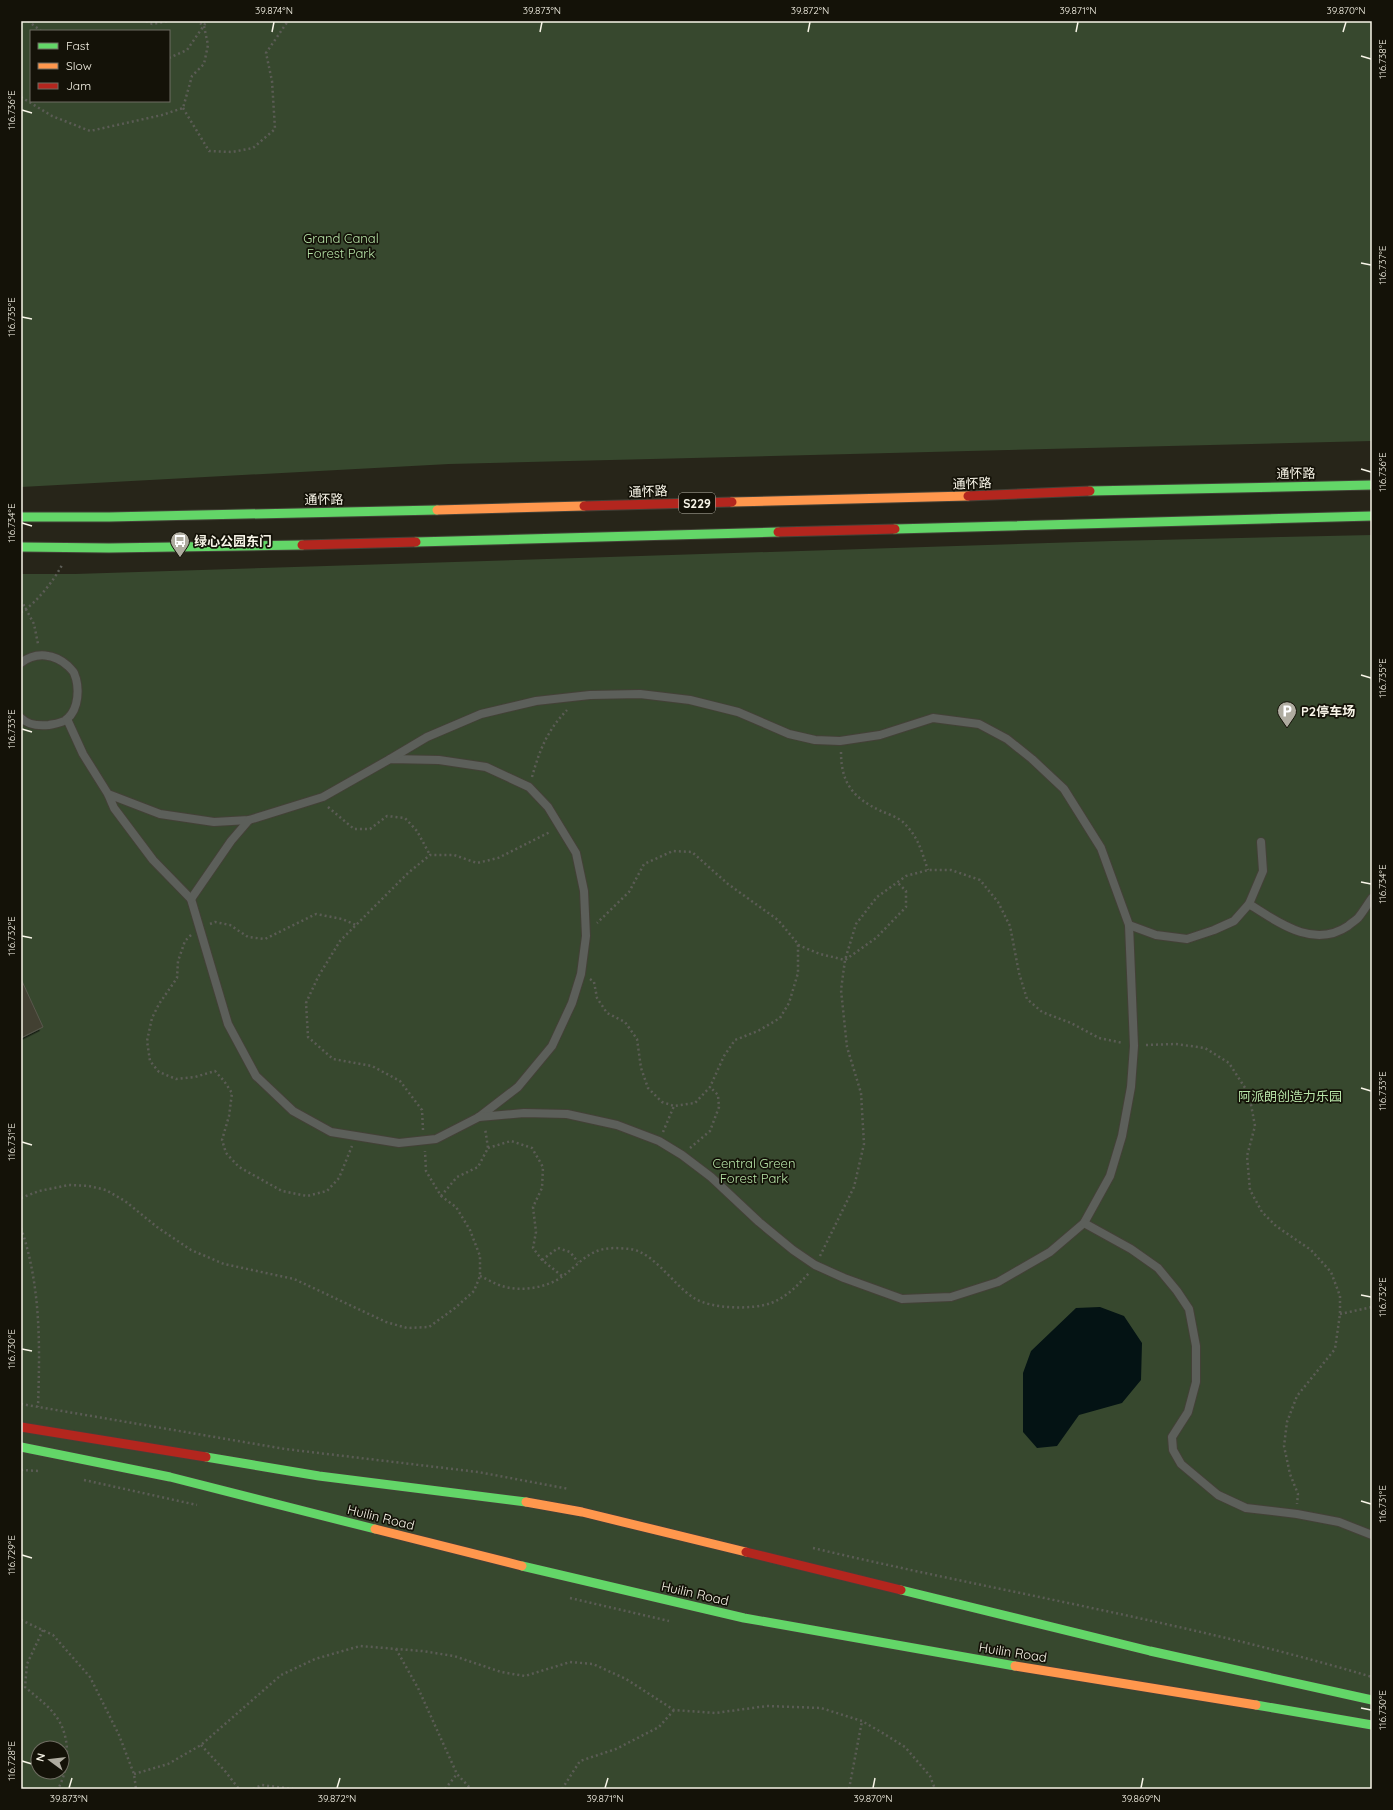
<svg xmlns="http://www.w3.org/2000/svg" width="1393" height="1810" viewBox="0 0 1393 1810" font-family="Quicksand,'Noto Sans SC',sans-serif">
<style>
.green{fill:#37482e;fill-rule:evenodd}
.water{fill:#041314}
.building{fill:#424032;stroke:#59584d;filter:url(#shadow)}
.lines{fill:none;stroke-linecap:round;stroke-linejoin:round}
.lane-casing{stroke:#434137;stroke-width:10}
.fast-casing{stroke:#434137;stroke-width:11}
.slow-casing{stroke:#434137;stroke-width:11}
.jam-casing{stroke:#434137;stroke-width:11}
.path{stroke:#5b5c55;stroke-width:2.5;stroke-dasharray:2 3;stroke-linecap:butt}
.lane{stroke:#5c5f5a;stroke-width:8}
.fast{stroke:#63d668;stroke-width:9}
.slow{stroke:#ff974d;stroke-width:9}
.jam{stroke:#b3261e;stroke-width:9}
.ticks{fill:none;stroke:#f8f5e8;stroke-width:1.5}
.labels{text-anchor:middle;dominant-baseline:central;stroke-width:3.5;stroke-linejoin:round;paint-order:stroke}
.shield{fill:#141208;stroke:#b4b1a5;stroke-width:1}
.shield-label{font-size:12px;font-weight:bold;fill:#f8f5e8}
.park-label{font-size:13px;fill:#b7e4a8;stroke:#141208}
.street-label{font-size:13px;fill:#f8f5e8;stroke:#141208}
.poi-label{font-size:13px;font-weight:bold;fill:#f8f5e8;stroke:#141208;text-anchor:start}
.neatline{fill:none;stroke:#f8f5e8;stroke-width:1.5}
.ticks-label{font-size:10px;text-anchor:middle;fill:#f8f5e8}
</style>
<defs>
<filter id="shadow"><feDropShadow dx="-3.5" dy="3.5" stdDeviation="0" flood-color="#0009"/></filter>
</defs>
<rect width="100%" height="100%" fill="#272519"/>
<!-- green -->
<g class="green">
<path d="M21 21H1372V441L449 464 21 487ZM31 31H169V101H31Z"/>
<path d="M1372 535V1789H21V574H75L1113 541ZM38 1748H62V1772H38Z"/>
</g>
<!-- water -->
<path class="water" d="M1100 1307 1124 1316 1142 1343 1141 1380 1122 1403 1079 1415 1057 1446 1037 1448 1023 1432V1373L1031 1351 1076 1308Z"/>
<!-- building -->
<path class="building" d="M21 979 43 1027 21 1038Z"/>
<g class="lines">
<!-- lane casing -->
<g class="lane-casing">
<g id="lane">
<path d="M21 663C36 651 55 654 68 666 70 668 73 671 74 673 80 687 79 709 67 719 63 723 54 724 49 725 39 726 28 725 21 718"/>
<path d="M67 719 83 754 108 794 114 808 153 860 191 899 228 1024 256 1076 293 1111 331 1132 399 1143 436 1139 479 1117 518 1087 552 1046 572 1003 581 974 586 936 584 891 576 853 548 807 529 787 486 767 439 760 390 759 323 797 249 820 214 822 160 814 108 794"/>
<path d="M390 759 427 737 481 714 536 701 590 695 640 694 690 700 738 712 789 734 815 740 840 741 880 735 933 718 979 724 1007 739 1032 759 1064 789 1101 848 1129 925 1134 1046 1131 1087 1122 1136 1110 1176 1084 1223 1050 1252 998 1282 951 1297 902 1299 844 1278 815 1265 793 1250 759 1222 711 1177 682 1155 659 1141 617 1125 567 1114 524 1113 479 1117"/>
<path d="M191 899 231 841 249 820"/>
<path d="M1249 904C1279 923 1314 949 1348 926 1351 923 1355 921 1358 918 1363 912 1367 905 1372 898"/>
<path d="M1129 925 1156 935 1187 939 1214 930 1234 921 1249 904 1263 871 1261 842"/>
<path d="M1084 1223 1131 1249 1158 1268 1177 1291 1189 1309 1196 1346V1382L1188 1412 1172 1437 1173 1450 1181 1464 1218 1495 1246 1508 1297 1514 1339 1522 1372 1535"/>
</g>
</g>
<!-- fast casing -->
<g class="fast-casing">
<g id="fast">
<path d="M1090 491 1372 485"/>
<path d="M21 517H109L437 510"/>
<path d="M895 529 1372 516"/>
<path d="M416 542 778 532"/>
<path d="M21 547 109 548 302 545"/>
<path d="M21 1447 170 1477 375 1529"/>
<path d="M206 1457 319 1476 526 1502"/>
<path d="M522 1566 744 1618 1015 1666"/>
<path d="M901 1590 1150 1651 1372 1700"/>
<path d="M1256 1705 1372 1725"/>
</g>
</g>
<!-- slow casing -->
<g class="slow-casing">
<g id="slow">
<path d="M732 502 968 496"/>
<path d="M437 510 584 506"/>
<path d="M526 1502 582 1512 746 1552"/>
<path d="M375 1529 522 1566"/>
<path d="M1015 1666 1256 1705"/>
</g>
</g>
<!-- jam casing -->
<g class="jam-casing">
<g id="jam">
<path d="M968 496 1090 491"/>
<path d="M584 506 732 502"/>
<path d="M778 532 895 529"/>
<path d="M302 545 416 542"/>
<path d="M21 1427 206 1457"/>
<path d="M746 1552 901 1590"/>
</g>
</g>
<!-- path -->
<g class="path">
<path d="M28 21 41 31"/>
<path d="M146 21 152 24 169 21"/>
<path d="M169 58 187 50 207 21"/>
<path d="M21 97 52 116 90 131 162 115 183 108 192 76 204 64 208 45 204 26 197 21"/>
<path d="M183 108 209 151 232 152 253 148 275 129 272 81 266 53 288 21"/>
<path d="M21 600 34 624 38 644"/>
<path d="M21 612C35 605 55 579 62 565"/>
<path d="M841 752C841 783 853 798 881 811 888 814 897 817 903 822 919 838 921 850 928 870"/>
<path d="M532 777C540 749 547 731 567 710"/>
<path d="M328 807 354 829H370L387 816 405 818 417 831 430 855"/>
<path d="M210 924 215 922 230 925 248 937 265 939 316 914 342 919 356 925"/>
<path d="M191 935 185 941 178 961 177 978 159 1004 152 1018 147 1041 150 1061 159 1072 176 1079 195 1077 215 1071 224 1081 232 1093 229 1116 222 1140 226 1153 239 1167 282 1191 307 1196 327 1191 339 1178 352 1146"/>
<path d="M798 945 820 954 845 960 876 938 906 907V891L897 882"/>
<path d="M590 979 594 982 597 998 607 1013 625 1022 637 1039 641 1068 648 1088 662 1102 674 1106 695 1103 710 1087 724 1056 735 1040 758 1031 780 1018 789 1003 798 973V944L778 920 728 884 692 852 673 851 644 864 629 892 597 923"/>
<path d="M1146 1045 1176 1044 1205 1048 1229 1063 1249 1094 1255 1126 1247 1156 1250 1190 1262 1212 1276 1226 1311 1250 1331 1272 1340 1296V1314L1335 1349 1297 1396 1287 1422 1284 1446 1290 1474 1298 1494 1297 1504"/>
<path d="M423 1130 422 1110 400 1081 372 1066 333 1059 308 1037 306 1003 318 977 340 941 408 873 430 855H454L477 863 498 858 550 832"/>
<path d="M663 1132 674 1106"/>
<path d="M488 1148 511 1141 532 1148 543 1167 542 1188 533 1207 536 1232 533 1248 542 1260 562 1276"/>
<path d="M690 1148 710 1131 719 1107 718 1095 710 1087"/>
<path d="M441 1196 457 1177 478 1167 488 1148 485 1128"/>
<path d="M21 1198 39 1191 69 1185 89 1186 106 1190 125 1201 157 1227 191 1250 224 1264 294 1279 386 1322 407 1328 429 1327 455 1308 474 1291 480 1276V1256L470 1230 456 1207 441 1196 426 1171 425 1151"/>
<path d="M21 1228C41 1286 40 1346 38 1407"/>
<path d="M820 1256 854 1187 864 1144 861 1093 847 1047 841 990 845 960 856 924 877 897 906 876 928 870H951L980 880 998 902 1010 926 1019 973 1027 999 1042 1012 1071 1023 1099 1038 1123 1043"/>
<path d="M542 1260 558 1248 570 1252 578 1262"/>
<path d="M480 1276C487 1279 495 1284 502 1286 521 1292 547 1288 563 1276 574 1268 584 1256 597 1251 607 1247 619 1248 630 1249 654 1252 673 1285 694 1298 711 1309 752 1310 771 1303 787 1297 798 1285 809 1273"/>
<path d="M1340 1314 1372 1307"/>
<path d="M21 1404 285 1449 478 1472 569 1489"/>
<path d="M21 1470 40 1471"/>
<path d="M21 1476 22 1470"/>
<path d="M84 1480 197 1505"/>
<path d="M813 1548C999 1592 1189 1622 1372 1677"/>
<path d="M570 1598 669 1621"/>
<path d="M21 1620 53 1635 90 1677 119 1735 134 1774 136 1789"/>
<path d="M43 1630 27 1664 25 1687C35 1696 47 1704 55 1715 71 1735 70 1767 58 1789"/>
<path d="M396 1649 418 1688 457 1774 471 1789"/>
<path d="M201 1745 225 1771 239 1789"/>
<path d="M134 1774 168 1764 201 1745 281 1675 315 1659 360 1646 422 1651 454 1656 501 1672 525 1676 570 1662 593 1664 626 1679 674 1710 715 1713 767 1706 821 1708 862 1721 881 1732 905 1747 930 1776 935 1789"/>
<path d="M253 1789 262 1785 293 1789"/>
<path d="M445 1789 457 1774"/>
<path d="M562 1789 580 1761 616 1749 659 1727 674 1710"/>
<path d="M849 1789 862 1721"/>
</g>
<!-- lane -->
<use href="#lane" class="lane"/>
<!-- fast -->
<use href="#fast" class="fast"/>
<!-- slow -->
<use href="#slow" class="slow"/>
<!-- jam -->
<use href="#jam" class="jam"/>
</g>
<!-- ticks -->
<path class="ticks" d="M272 32 274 22M540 32 542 22M808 32 810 22M1076 32 1078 22M1343 32 1346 22M1361 56 1371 59M22 110 32 113M1361 263 1371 265M22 317 32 319M1361 469 1371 472M22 523 32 526M1361 675 1371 678M22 729 32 732M1361 882 1371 884M22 936 32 938M1361 1088 1371 1091M22 1142 32 1145M1361 1295 1371 1297M22 1349 32 1351M1361 1501 1371 1504M22 1555 32 1558M1361 1708 1371 1710M22 1761 32 1764M69 1788 72 1778M337 1788 340 1778M605 1788 608 1778M873 1788 875 1778M1141 1788 1143 1778"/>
<!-- icons -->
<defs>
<g id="bus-pin" transform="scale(1)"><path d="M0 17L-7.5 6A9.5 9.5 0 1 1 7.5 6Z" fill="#afaca0" stroke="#141208"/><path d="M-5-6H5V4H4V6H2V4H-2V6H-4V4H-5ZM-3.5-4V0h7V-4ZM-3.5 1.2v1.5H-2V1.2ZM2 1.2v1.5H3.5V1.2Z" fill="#fff"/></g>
<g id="parking-pin" transform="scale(1)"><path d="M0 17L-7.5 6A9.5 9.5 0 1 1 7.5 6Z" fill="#afaca0" stroke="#141208"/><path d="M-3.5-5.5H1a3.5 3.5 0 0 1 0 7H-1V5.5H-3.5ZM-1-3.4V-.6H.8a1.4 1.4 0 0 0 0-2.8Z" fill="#fff"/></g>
</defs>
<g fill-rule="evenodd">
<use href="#bus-pin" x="180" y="541"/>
<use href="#parking-pin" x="1287" y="711"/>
</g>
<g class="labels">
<!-- shield labels -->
<rect class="shield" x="679" y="493" width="36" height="20" rx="3"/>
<g class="shield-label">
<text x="697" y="503">S229</text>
</g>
<!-- park labels -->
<g class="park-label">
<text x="341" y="238">Grand Canal<tspan x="341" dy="15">Forest Park</tspan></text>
<text x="1290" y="1096">阿派朗创造力乐园</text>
<text x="754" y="1163">Central Green<tspan x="754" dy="15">Forest Park</tspan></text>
</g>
<!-- street labels -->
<g class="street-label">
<text transform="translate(1296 473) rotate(-1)">通怀路</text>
<text transform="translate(972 483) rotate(-2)">通怀路</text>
<text transform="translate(648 491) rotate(-2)">通怀路</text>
<text transform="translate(324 499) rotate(-1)">通怀路</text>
<text transform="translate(381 1517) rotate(14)">Huilin Road</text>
<text transform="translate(695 1593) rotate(13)">Huilin Road</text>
<text transform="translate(1013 1652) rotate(9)">Huilin Road</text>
</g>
<!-- poi labels -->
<g class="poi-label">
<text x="194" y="541">绿心公园东门</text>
<text x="1301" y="711">P2停车场</text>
</g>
</g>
<!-- border -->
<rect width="1393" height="1810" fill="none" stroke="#141208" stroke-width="44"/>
<!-- legend -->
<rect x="30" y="30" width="140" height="72" fill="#141208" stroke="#6f6d62"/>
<rect x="38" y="43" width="20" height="6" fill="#63d668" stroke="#6f6d62"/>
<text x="66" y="50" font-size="12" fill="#f8f5e8">Fast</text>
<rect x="38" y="63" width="20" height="6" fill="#ff974d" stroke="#6f6d62"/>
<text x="66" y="70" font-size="12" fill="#f8f5e8">Slow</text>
<rect x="38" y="83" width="20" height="6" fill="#b3261e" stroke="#6f6d62"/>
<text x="66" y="90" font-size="12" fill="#f8f5e8">Jam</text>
<!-- north arrow -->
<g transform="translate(50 1760) rotate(285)"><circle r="19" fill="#141208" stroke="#6f6d62"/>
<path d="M0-3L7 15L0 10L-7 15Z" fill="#afaca0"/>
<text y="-6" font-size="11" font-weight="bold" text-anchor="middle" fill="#f8f5e8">N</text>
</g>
<rect x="22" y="22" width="1349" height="1766" class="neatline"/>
<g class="ticks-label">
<text x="274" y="14">39.874°N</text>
<text x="542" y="14">39.873°N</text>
<text x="810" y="14">39.872°N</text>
<text x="1078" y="14">39.871°N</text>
<text x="1346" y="14">39.870°N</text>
<text transform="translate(1382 59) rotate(-90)" y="4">116.738°E</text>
<text transform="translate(11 110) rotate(-90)" y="4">116.736°E</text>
<text transform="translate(1382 265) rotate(-90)" y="4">116.737°E</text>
<text transform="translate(11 317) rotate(-90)" y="4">116.735°E</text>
<text transform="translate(1382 472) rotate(-90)" y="4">116.736°E</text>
<text transform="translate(11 523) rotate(-90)" y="4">116.734°E</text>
<text transform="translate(1382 678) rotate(-90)" y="4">116.735°E</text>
<text transform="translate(11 729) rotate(-90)" y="4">116.733°E</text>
<text transform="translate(1382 884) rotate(-90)" y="4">116.734°E</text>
<text transform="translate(11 936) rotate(-90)" y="4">116.732°E</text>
<text transform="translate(1382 1091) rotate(-90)" y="4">116.733°E</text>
<text transform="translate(11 1142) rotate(-90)" y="4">116.731°E</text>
<text transform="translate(1382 1297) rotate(-90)" y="4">116.732°E</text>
<text transform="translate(11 1349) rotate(-90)" y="4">116.730°E</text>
<text transform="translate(1382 1504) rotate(-90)" y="4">116.731°E</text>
<text transform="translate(11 1555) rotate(-90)" y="4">116.729°E</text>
<text transform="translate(1382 1710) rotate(-90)" y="4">116.730°E</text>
<text transform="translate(11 1761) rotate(-90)" y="4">116.728°E</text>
<text x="69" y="1802">39.873°N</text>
<text x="337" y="1802">39.872°N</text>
<text x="605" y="1802">39.871°N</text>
<text x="873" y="1802">39.870°N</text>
<text x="1141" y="1802">39.869°N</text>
</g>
</svg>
